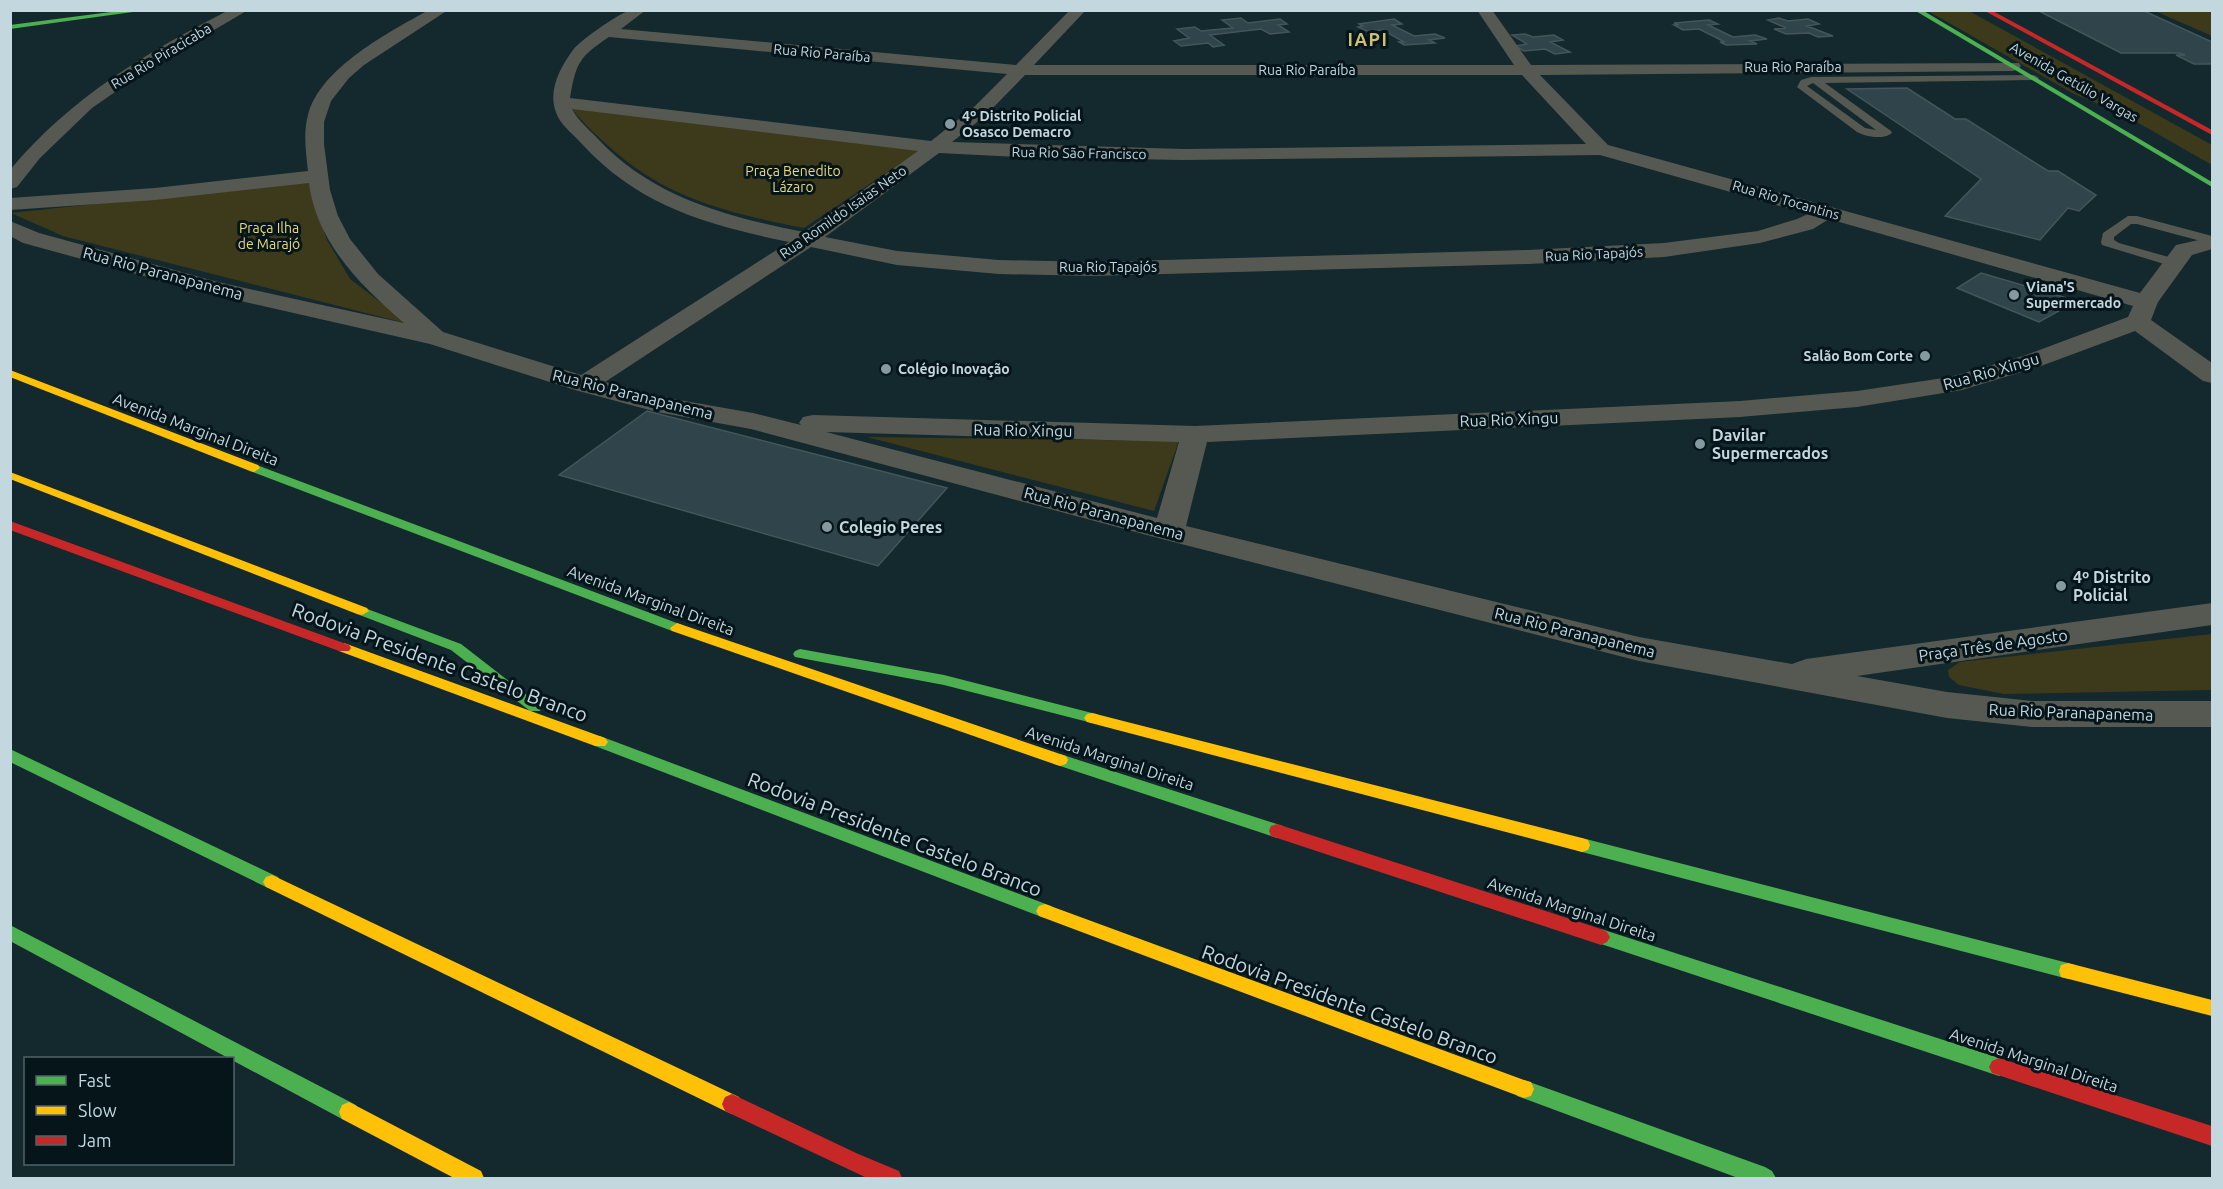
<svg xmlns="http://www.w3.org/2000/svg" width="2223" height="1189" viewBox="0 0 2223 1189" font-family="Ubuntu,sans-serif">
<style>
.green{fill:#3d3a1b}
.building{fill:#2f454b;stroke:#44555a;stroke-width:1.5}
.lines{fill:none;stroke-linecap:round;stroke-linejoin:round}
.lane{fill:#565952;fill-rule:evenodd}
.street{fill:#565952;fill-rule:evenodd}
.fast{fill:#4caf50;fill-rule:evenodd}
.slow{fill:#ffc107;fill-rule:evenodd}
.jam{fill:#c62828;fill-rule:evenodd}
.poi-dot{fill:#859aa0;stroke:#06151a;stroke-width:2}
.labels{text-anchor:middle;dominant-baseline:central;stroke-width:6;stroke-linejoin:round;paint-order:stroke}
.far-street-label{font-size:14px;fill:#c3d7de;stroke:#06151a}
.far-poi-label{font-size:14px;font-weight:bold;fill:#c3d7de;stroke:#06151a;text-anchor:start}
.far-park-label{font-size:14px;fill:#ebd97c;stroke:#06151a}
.street-label{font-size:16px;fill:#c3d7de;stroke:#06151a}
.poi-label{font-size:16px;font-weight:bold;fill:#c3d7de;stroke:#06151a;text-anchor:start}
.far-district-label{font-size:18px;font-weight:bold;letter-spacing:1.5px;fill:#cec072;stroke:#06151a}
.near-street-label{font-size:20px;fill:#c3d7de;stroke:#06151a}
</style>
<rect width="100%" height="100%" fill="#13292e"/>
<!-- green -->
<g class="green">
<path d="M1928 11H1969L2212 145V165L2121 113 2074 94Z"/>
<path d="M2155 11H2212V36Z"/>
<path d="M569 105 922 149 804 228C725 212 665 199 604 142 591 130 579 119 569 105Z"/>
<path d="M316 180 314 202 327 240 350 279 409 324 63 236 11 213Z"/>
<path d="M867 437 1179 441 1154 511Z"/>
<path d="M2212 634V690L2004 694 1959 685 1949 677 1948 670 1960 662Z"/>
</g>
<!-- building -->
<g class="building">
<path d="M2037 10H2142L2212 42V64H2194L2176 55H2185L2179 53H2121Z"/>
<path d="M1241 18 1248 23 1280 19 1287 24 1278 25 1289 32 1270 34 1261 29 1210 35 1224 45 1213 47 1208 43 1181 46 1174 41 1189 38 1177 29 1195 27 1201 31 1233 28 1222 20Z"/>
<path d="M1779 18 1788 21 1808 19 1819 24 1807 26 1833 36 1818 37 1809 33 1786 34 1774 29 1786 28 1768 20Z"/>
<path d="M1394 19 1402 24 1392 25 1414 36 1435 34 1445 38 1429 40 1435 43 1404 45 1399 42H1404L1383 30 1367 31 1358 27 1363 26 1359 24Z"/>
<path d="M1709 20 1718 24 1708 25 1733 37 1755 35 1767 39 1750 41 1757 44 1726 45 1720 42H1725L1699 29 1683 30 1674 25H1679L1674 23Z"/>
<path d="M1525 34 1533 37 1554 35 1563 40 1550 42 1570 52 1555 54 1545 49 1524 51 1515 46 1527 44 1512 35Z"/>
<path d="M1907 88 1955 119H1966L2048 171H2058L2096 195 2079 211 2068 208 2040 240 1945 216 1981 179 1847 89Z"/>
<path d="M1981 273 2077 301 2039 322 1957 288Z"/>
<path d="M647 411 947 488 878 566 559 475Z"/>
</g>
<g class="lines">
<!-- lane -->
<g class="lane">
<path d="M2034 75 2039 78 2037 80 1825 83 1891 131 1892 133C1883 140 1867 137 1857 132L1797 87 1801 80 1811 77ZM1813 83 1876 130 1865 128 1807 86Z"/>
<path d="M2128 216H2137L2212 236V244L2137 224H2131L2114 237V240L2119 243 2179 260 2181 263 2179 266 2174 267 2102 245 2101 242 2103 233Z"/>
</g>
<!-- street -->
<g class="street">
<path d="M229 10H248L151 67 92 108 40 158 17 187 10 189V170C70 98 147 52 229 10Z"/>
<path d="M429 10H448L364 65 349 78 331 101 324 122V144L330 190 338 216 350 239 378 274 443 332 581 375 789 242C708 225 640 207 582 144 575 136 563 127 558 117 546 94 559 69 573 50 579 41 617 15 628 11 633 9 641 10 646 10L621 29 1016 65 1070 10H1086L1034 65H1514L1477 10H1492L1531 65 2019 63 2021 66 2019 69 2013 71 1540 75 1608 145 2140 293 2176 245 2212 237V249L2192 255 2158 302 2151 320 2212 363V383L2203 381 2135 331 2041 366 1962 390 1857 407 1740 417 1207 442 1186 526 1639 637 1792 664 1806 659 2212 603V625L1857 676 1947 692 2032 701H2212V727H2032L1947 718 1639 661 1158 538 751 429 657 412 575 390 430 344 206 293 23 243 10 236V221L39 233 218 282 404 323C361 286 316 242 309 183L155 200 10 210V198L155 188 308 171C306 153 303 133 308 115 320 68 389 32 429 10ZM609 37 1007 74 974 107 931 141 570 98C576 63 579 57 609 37ZM1025 75H1522L1586 144 1184 149 952 142 986 115ZM572 109 918 151 804 232C728 217 654 198 599 140 590 130 578 121 572 109ZM939 153 1018 157 1184 160 1600 155 1808 214 1797 219 1758 231 1664 243 1528 250 1092 262 999 260 897 251 825 237ZM1829 219 2133 306 2128 317 2023 356 1950 377 1857 391 1740 401 1195 426 813 415 803 417 799 423 801 425 753 413 668 398 605 382 811 247 897 265 999 274 1092 276 1528 264 1664 257 1760 243 1813 229ZM826 432 1179 442 1157 518Z"/>
</g>
<!-- fast -->
<g class="fast">
<path d="M126 10H147L10 29V25Z"/>
<path d="M1914 10H1922L2212 182V187Z"/>
<path d="M254 464 682 625 684 628 682 631H672L250 471 248 468 250 465Z"/>
<path d="M362 607 461 644 542 707 540 711H530L451 650 357 614 355 611Z"/>
<path d="M800 649 944 675 1092 713 1097 714 1100 718 1097 722 1092 723 944 685 795 657 793 654 795 651Z"/>
<path d="M600 736 1051 906 1054 911 1051 916 1045 918 1039 916 595 746 592 742 595 738Z"/>
<path d="M10 749 278 877 281 882 278 887 272 889 266 887 10 762Z"/>
<path d="M1060 754 1283 826 1285 831 1283 836 1277 838 1054 764 1052 760 1054 756Z"/>
<path d="M1582 838 2068 963 2075 965 2077 971 2075 977 2068 979 1582 852 1576 850 1574 845 1576 840Z"/>
<path d="M10 925 356 1105 359 1112 356 1119 349 1122 342 1119 10 941Z"/>
<path d="M1601 929 1999 1058 2006 1061 2009 1067 2006 1073 1999 1076 1595 942 1592 937 1595 932Z"/>
<path d="M1524 1080 1765 1167 1772 1171 1776 1178H1738L1517 1096 1514 1089 1517 1082Z"/>
</g>
<!-- slow -->
<g class="slow">
<path d="M10 370 258 465 260 468 254 472 250 471 10 377Z"/>
<path d="M10 472 367 608 369 611 362 615 357 614 10 479Z"/>
<path d="M677 623 1066 756 1068 760 1066 764 1060 766 1054 764 672 631 670 628Z"/>
<path d="M344 643 605 738 608 742 605 746H595L339 651 337 648 339 645Z"/>
<path d="M1092 713 1582 838 1588 840 1590 845 1588 850 1582 852 1087 722 1084 718 1087 714Z"/>
<path d="M272 875 739 1097 742 1104 739 1111 732 1114 725 1111 266 887 263 882 266 877Z"/>
<path d="M1045 904 1524 1080 1531 1082 1534 1089 1531 1096 1524 1098 1039 916 1036 911 1039 906Z"/>
<path d="M2068 963 2212 1000V1016L2061 977 2059 971 2061 965Z"/>
<path d="M349 1102 481 1171 484 1178H454L342 1119 339 1112 342 1105Z"/>
</g>
<!-- jam -->
<g class="jam">
<path d="M1983 10H1991L2212 130V135Z"/>
<path d="M10 521 349 645 351 648 349 651H339L10 530Z"/>
<path d="M1277 824 1601 929 1607 932 1610 937 1607 942 1601 945 1271 836 1269 831 1271 826Z"/>
<path d="M1999 1058 2212 1126V1146L1992 1073 1989 1067 1992 1061Z"/>
<path d="M732 1094 856 1153 899 1171 902 1178H867L725 1111 722 1104 725 1097Z"/>
</g>
</g>
<!-- markers -->
<g class="poi-dot">
<circle cx="950" cy="124" r="6"/>
<circle cx="2014" cy="295" r="6"/>
<circle cx="1925" cy="356" r="6"/>
<circle cx="886" cy="369" r="6"/>
<circle cx="1700" cy="444" r="6"/>
<circle cx="827" cy="527" r="6"/>
<circle cx="2061" cy="586" r="6"/>
</g>
<g class="labels">
<!-- far-street labels -->
<g class="far-street-label">
<text transform="translate(822 53) rotate(5)">Rua Rio Paraíba</text>
<text transform="translate(161 56) rotate(-31)">Rua Rio Piracicaba</text>
<text x="1793" y="67">Rua Rio Paraíba</text>
<text x="1307" y="70">Rua Rio Paraíba</text>
<text transform="translate(2074 82) rotate(30)">Avenida Getúlio Vargas</text>
<text transform="translate(1079 153) rotate(1)">Rua Rio São Francisco</text>
<text transform="translate(1786 200) rotate(16)">Rua Rio Tocantins</text>
<text transform="translate(843 212) rotate(-35)">Rua Romildo Isaias Neto</text>
<text transform="translate(1594 254) rotate(-3)">Rua Rio Tapajós</text>
<text x="1108" y="267">Rua Rio Tapajós</text>
</g>
<!-- far-poi labels -->
<g class="far-poi-label">
<text x="962" y="116">4º Distrito Policial<tspan x="962" dy="16">Osasco Demacro</tspan></text>
<text x="2026" y="287">Viana'S<tspan x="2026" dy="16">Supermercado</tspan></text>
<text x="1913" y="356" text-anchor="end">Salão Bom Corte</text>
<text x="898" y="369">Colégio Inovação</text>
</g>
<!-- far-park labels -->
<g class="far-park-label">
<text x="793" y="171">Praça Benedito<tspan x="793" dy="16">Lázaro</tspan></text>
<text x="269" y="228">Praça Ilha<tspan x="269" dy="16">de Marajó</tspan></text>
</g>
<!-- street labels -->
<g class="street-label">
<text transform="translate(163 273) rotate(15)">Rua Rio Paranapanema</text>
<text transform="translate(1991 371) rotate(-16)">Rua Rio Xingu</text>
<text transform="translate(633 394) rotate(14)">Rua Rio Paranapanema</text>
<text transform="translate(1509 419) rotate(-2)">Rua Rio Xingu</text>
<text transform="translate(196 429) rotate(21)">Avenida Marginal Direita</text>
<text transform="translate(1023 430) rotate(1)">Rua Rio Xingu</text>
<text transform="translate(1104 513) rotate(15)">Rua Rio Paranapanema</text>
<text transform="translate(651 600) rotate(20)">Avenida Marginal Direita</text>
<text transform="translate(1575 632) rotate(14)">Rua Rio Paranapanema</text>
<text transform="translate(1993 645) rotate(-8)">Praça Três de Agosto</text>
<text transform="translate(2071 712) rotate(2)">Rua Rio Paranapanema</text>
<text transform="translate(1110 758) rotate(18)">Avenida Marginal Direita</text>
<text transform="translate(1572 909) rotate(18)">Avenida Marginal Direita</text>
<text transform="translate(2034 1060) rotate(18)">Avenida Marginal Direita</text>
</g>
<!-- poi labels -->
<g class="poi-label">
<text x="1712" y="435">Davilar<tspan x="1712" dy="18">Supermercados</tspan></text>
<text x="839" y="527">Colegio Peres</text>
<text x="2073" y="577">4º Distrito<tspan x="2073" dy="18">Policial</tspan></text>
</g>
<!-- far-district labels -->
<g class="far-district-label">
<text x="1368" y="39">IAPI</text>
</g>
<!-- near-street labels -->
<g class="near-street-label">
<text transform="translate(440 662) rotate(20)">Rodovia Presidente Castelo Branco</text>
<text transform="translate(895 834) rotate(21)">Rodovia Presidente Castelo Branco</text>
<text transform="translate(1350 1004) rotate(20)">Rodovia Presidente Castelo Branco</text>
</g>
</g>
<!-- border -->
<rect width="2223" height="1189" fill="none" stroke="#c3d7de" stroke-width="24"/>
<!-- legend -->
<rect x="24" y="1057" width="210" height="108" fill="#06151a" stroke="#526368" stroke-width="1.5"/>
<rect x="36" y="1076" width="30" height="9" fill="#4caf50" stroke="#526368" stroke-width="1.5"/>
<text x="78" y="1087" font-size="18" fill="#c3d7de">Fast</text>
<rect x="36" y="1106" width="30" height="9" fill="#ffc107" stroke="#526368" stroke-width="1.5"/>
<text x="78" y="1117" font-size="18" fill="#c3d7de">Slow</text>
<rect x="36" y="1136" width="30" height="9" fill="#c62828" stroke="#526368" stroke-width="1.5"/>
<text x="78" y="1147" font-size="18" fill="#c3d7de">Jam</text>
</svg>
